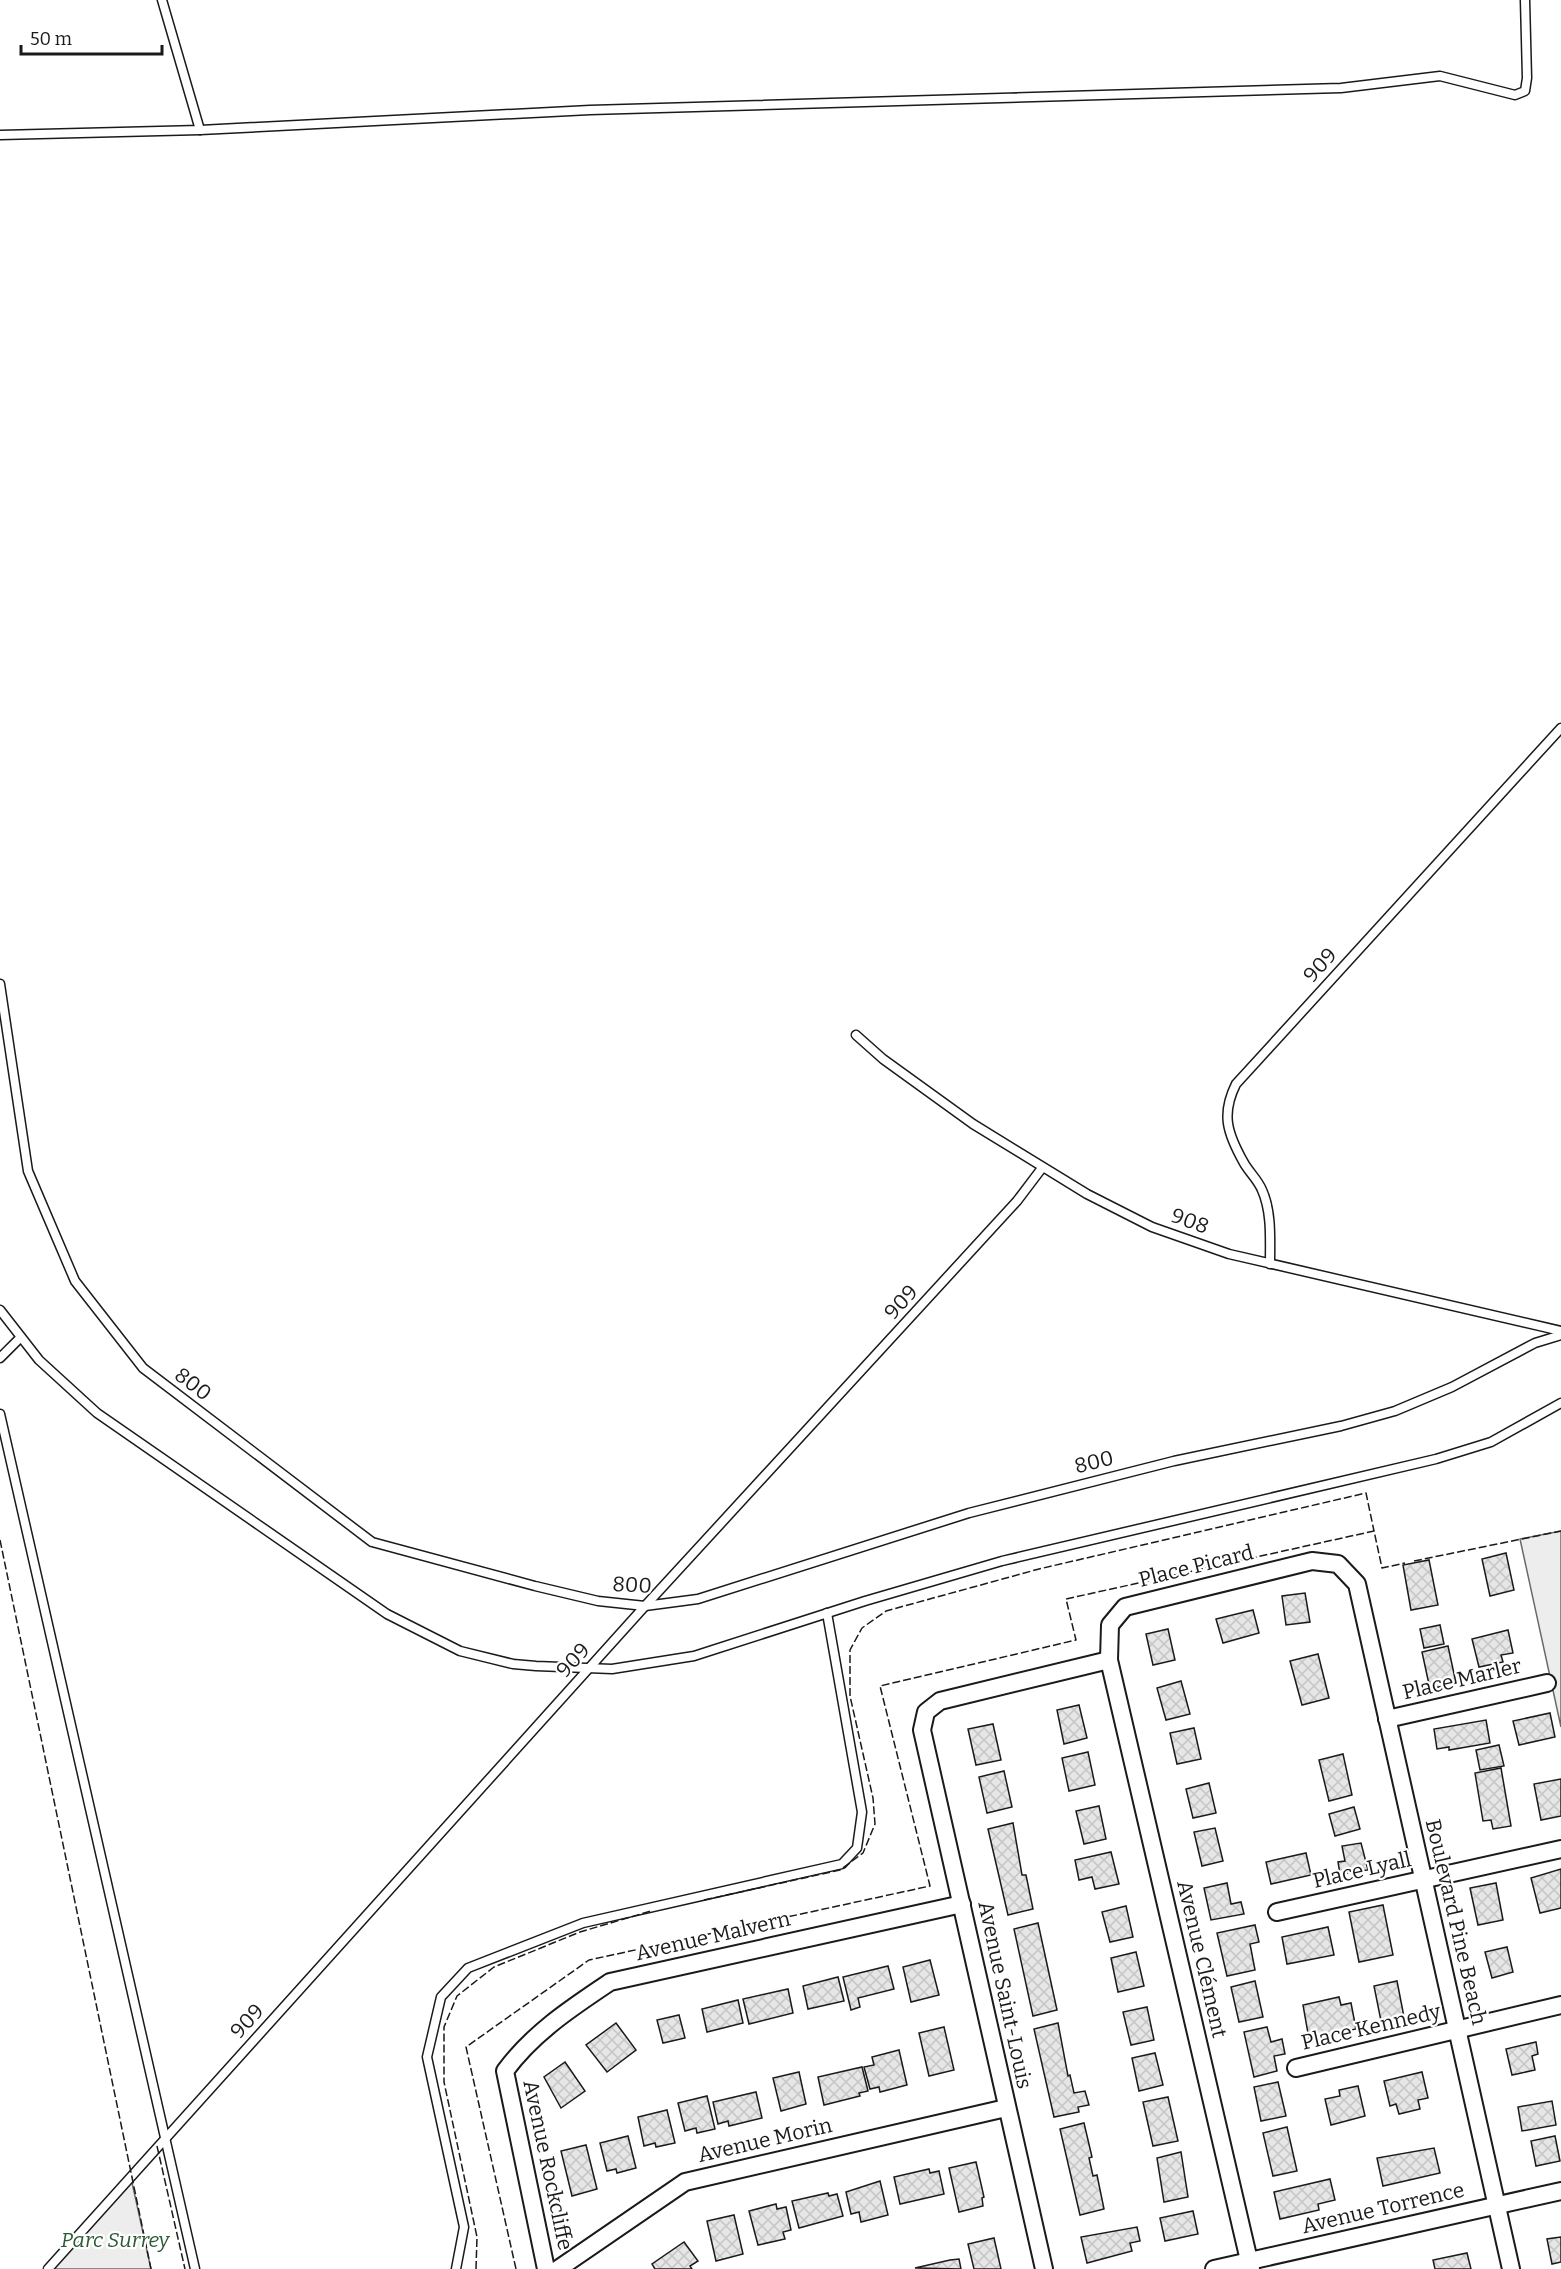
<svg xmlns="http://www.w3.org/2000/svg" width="1561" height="2269" viewBox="0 0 1561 2269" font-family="Bitter,serif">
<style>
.built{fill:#ededed;stroke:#6a6a6a;stroke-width:1.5}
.building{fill:url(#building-cross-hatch);stroke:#1a1a1a;stroke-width:1.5}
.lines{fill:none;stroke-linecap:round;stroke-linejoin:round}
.lane-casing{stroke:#1a1a1a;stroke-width:11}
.street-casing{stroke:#1a1a1a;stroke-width:20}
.lane{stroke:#fff;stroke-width:8}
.street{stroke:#fff;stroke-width:16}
.fence{stroke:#1a1a1a;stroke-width:1.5;stroke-dasharray:8 3;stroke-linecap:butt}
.labels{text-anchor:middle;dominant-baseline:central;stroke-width:4.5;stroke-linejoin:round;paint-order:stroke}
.street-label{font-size:21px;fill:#1a1a1a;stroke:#fff}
.park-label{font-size:21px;font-style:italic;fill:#2b5a34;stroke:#fff}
</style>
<defs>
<pattern id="building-cross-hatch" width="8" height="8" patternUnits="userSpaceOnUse" patternTransform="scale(1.5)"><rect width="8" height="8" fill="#e6e6e6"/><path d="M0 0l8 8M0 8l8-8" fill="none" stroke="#c5c5c5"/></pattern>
</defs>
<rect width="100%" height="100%" fill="#fff"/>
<!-- built -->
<g class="built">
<path d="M1561 1531V1727L1520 1539Z"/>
<path d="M131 2178 151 2269H48Z"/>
</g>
<!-- building -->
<g class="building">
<path d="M1506 1553 1514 1590 1490 1596 1482 1559Z"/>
<path d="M1429 1560 1438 1605 1411 1610 1403 1565Z"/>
<path d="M1305 1593 1310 1622 1286 1625 1282 1596Z"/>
<path d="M1253 1610 1259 1633 1223 1643 1216 1619Z"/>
<path d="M1440 1625 1444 1644 1424 1648 1420 1629Z"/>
<path d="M1168 1629 1175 1660 1153 1665 1146 1634Z"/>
<path d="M1508 1630 1513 1653 1501 1655 1503 1662 1479 1667 1472 1639Z"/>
<path d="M1448 1646 1456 1683 1430 1689 1422 1652Z"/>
<path d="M1318 1654 1329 1698 1302 1705 1290 1661Z"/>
<path d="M1181 1681 1190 1714 1166 1720 1157 1688Z"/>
<path d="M1079 1705 1087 1738 1064 1744 1057 1710Z"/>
<path d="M1550 1713 1555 1737 1519 1745 1513 1721Z"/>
<path d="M1486 1720 1490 1743 1449 1750V1747L1437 1749 1434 1729Z"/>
<path d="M993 1724 1001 1760 976 1765 968 1729Z"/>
<path d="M1194 1728 1201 1759 1177 1764 1170 1733Z"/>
<path d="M1499 1745 1504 1766 1480 1770 1476 1750Z"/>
<path d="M1088 1752 1095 1785 1069 1791 1062 1758Z"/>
<path d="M1343 1754 1352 1795 1329 1801 1319 1760Z"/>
<path d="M1501 1768 1511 1826 1493 1829 1491 1820 1483 1821 1475 1773Z"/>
<path d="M1004 1771 1012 1807 987 1813 979 1777Z"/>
<path d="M1561 1779V1816L1541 1820 1534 1784Z"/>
<path d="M1209 1783 1216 1813 1193 1818 1186 1789Z"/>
<path d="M1099 1806 1106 1839 1084 1844 1076 1811Z"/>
<path d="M1354 1807 1360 1829 1335 1836 1329 1814Z"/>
<path d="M1013 1823 1022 1875H1026L1033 1909 1008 1915 988 1829Z"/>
<path d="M1215 1828 1223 1861 1202 1866 1194 1832Z"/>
<path d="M1361 1843 1368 1870 1340 1874 1338 1862 1345 1861 1342 1846Z"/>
<path d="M1111 1852 1119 1884 1095 1889 1092 1877 1079 1880 1075 1860Z"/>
<path d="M1306 1853 1311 1875 1271 1884 1266 1862Z"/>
<path d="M1561 1869V1908L1540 1913 1531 1878Z"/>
<path d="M1227 1883 1231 1904 1241 1902 1244 1914 1211 1920 1204 1888Z"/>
<path d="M1496 1883 1503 1920 1478 1925 1470 1888Z"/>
<path d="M1383 1905 1393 1955 1359 1962 1349 1912Z"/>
<path d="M1126 1906 1133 1937 1110 1942 1102 1912Z"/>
<path d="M1038 1923 1057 2010 1033 2016 1014 1929Z"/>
<path d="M1255 1925 1259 1942 1250 1944 1255 1970 1227 1976 1217 1933Z"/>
<path d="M1328 1927 1334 1955 1287 1964 1282 1937Z"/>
<path d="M1507 1947 1513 1972 1492 1978 1485 1952Z"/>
<path d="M1136 1952 1144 1986 1118 1992 1111 1958Z"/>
<path d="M930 1960 939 1995 911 2002 903 1967Z"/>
<path d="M888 1966 894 1989 858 1998 860 2007 851 2010 843 1977Z"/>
<path d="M838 1977 844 2001 808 2009 803 1986Z"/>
<path d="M1255 1981 1263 2017 1239 2022 1231 1987Z"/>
<path d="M1397 1981 1404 2017 1381 2021 1374 1986Z"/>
<path d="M788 1989 793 2013 749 2024 743 1999Z"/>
<path d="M1339 1997 1341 2005 1351 2003 1356 2029 1309 2039 1303 2005Z"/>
<path d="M738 2000 743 2023 707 2032 702 2009Z"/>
<path d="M1147 2007 1154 2040 1131 2045 1123 2012Z"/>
<path d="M679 2015 685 2038 663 2043 657 2020Z"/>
<path d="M616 2023 636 2050 607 2072 586 2045Z"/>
<path d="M1058 2023 1068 2076 1070 2075 1074 2093 1085 2091 1089 2105 1078 2107 1079 2112 1054 2117 1034 2029Z"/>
<path d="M944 2027 954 2070 929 2076 919 2033Z"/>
<path d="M1267 2027 1271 2042 1282 2039 1285 2054 1274 2056 1277 2071 1254 2077 1244 2032Z"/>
<path d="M1536 2042 1538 2054 1532 2056 1535 2070 1512 2075 1506 2049Z"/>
<path d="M899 2050 907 2085 880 2092 879 2087 870 2089 864 2067 874 2065 872 2057Z"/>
<path d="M1155 2053 1163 2085 1139 2091 1132 2058Z"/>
<path d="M565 2062 585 2091 561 2108 544 2077Z"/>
<path d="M862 2067 868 2091 859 2093 860 2096 824 2105 818 2077Z"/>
<path d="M799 2072 806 2104 781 2111 773 2078Z"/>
<path d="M1422 2072 1428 2098 1418 2100 1420 2109 1399 2114 1396 2104 1390 2106 1384 2081Z"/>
<path d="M1278 2082 1286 2116 1261 2121 1254 2087Z"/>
<path d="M1358 2086 1365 2116 1331 2125 1325 2099 1340 2096 1339 2090Z"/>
<path d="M756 2092 762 2118 729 2126 728 2121 718 2124 713 2102Z"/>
<path d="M707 2096 715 2129 697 2133 696 2128 685 2131 678 2103Z"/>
<path d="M1168 2097 1178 2141 1153 2146 1143 2102Z"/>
<path d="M1552 2101 1556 2125 1522 2131 1518 2107Z"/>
<path d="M667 2110 675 2143 656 2147 655 2143 644 2146 638 2117Z"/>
<path d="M1084 2123 1092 2157 1089 2158 1093 2176 1097 2175 1104 2209 1080 2215 1060 2129Z"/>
<path d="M1287 2127 1297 2171 1273 2176 1263 2133Z"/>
<path d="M628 2136 636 2168 617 2173 616 2169 607 2171 600 2143Z"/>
<path d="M1555 2136 1560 2161 1536 2166 1531 2141Z"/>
<path d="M586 2145 597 2189 572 2196 561 2151Z"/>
<path d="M1434 2148 1440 2173 1383 2186 1377 2158Z"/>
<path d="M1181 2152 1188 2197 1164 2202 1157 2158Z"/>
<path d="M976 2162 984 2197 982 2198 983 2206 959 2212 949 2168Z"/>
<path d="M929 2169 930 2173 939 2171 944 2194 900 2204 894 2177Z"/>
<path d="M1330 2179 1335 2200 1318 2204 1319 2210 1280 2219 1274 2192Z"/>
<path d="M880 2181 888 2215 861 2222 859 2212 851 2214 846 2192Z"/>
<path d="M828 2193 829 2196 837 2194 843 2216 799 2228 792 2201Z"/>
<path d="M776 2204 777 2209 786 2207 791 2230 783 2232 785 2239 758 2245 749 2211Z"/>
<path d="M1193 2211 1198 2234 1165 2241 1160 2218Z"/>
<path d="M734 2215 743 2254 716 2261 707 2221Z"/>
<path d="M1137 2227 1140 2241 1130 2243 1132 2251 1087 2263 1081 2237Z"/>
<path d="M1561 2237V2262L1552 2264 1547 2239Z"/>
<path d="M994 2238 1001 2269H974L968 2244Z"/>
<path d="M684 2242 698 2261 690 2266 692 2269H655L652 2264Z"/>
<path d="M1467 2253 1471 2269H1435L1433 2260Z"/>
<path d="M959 2259 961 2269 915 2268 950 2260Z"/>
</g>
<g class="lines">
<!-- lane casing -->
<g class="lane-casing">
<g id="lane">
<path d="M162 0 200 130"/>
<path d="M0 135 200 130 590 110 1341 88 1440 76 1515 95 1525 91 1527 78 1525 0"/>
<path d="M0 984 28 1171 75 1281 143 1368 372 1542 535 1586 598 1601 645 1606 698 1599 969 1513 1174 1461 1341 1426 1395 1411 1452 1387 1535 1343 1561 1335"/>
<path d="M856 1035 883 1059 973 1124 1087 1194 1152 1227 1229 1254 1561 1331"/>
<path d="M1270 1264C1270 1240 1272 1212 1262 1190 1258 1180 1249 1172 1244 1163 1227 1133 1221 1114 1236 1084L1561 728"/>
<path d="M0 1310 39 1360 97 1413 387 1614 460 1651 513 1664 536 1666 612 1669 694 1656 865 1601 1002 1561 1436 1459 1491 1442 1561 1403"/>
<path d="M0 1358 20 1338"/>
<path d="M0 1414 195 2269"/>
<path d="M48 2269 645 1606 1017 1201 1042 1168"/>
<path d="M456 2269 464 2227 427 2057 441 1997 468 1968 583 1923 842 1864 857 1848 862 1812 827 1613"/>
</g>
</g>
<!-- street casing -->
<g class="street-casing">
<g id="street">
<path d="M1387 1719 1547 1683"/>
<path d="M1277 1912 1561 1849"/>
<path d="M1296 2068 1561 2005"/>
<path d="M546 2269 505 2071C533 2033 571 2008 610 1982L962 1904"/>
<path d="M558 2269 685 2182 1006 2108"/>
<path d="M1044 2269 922 1730 926 1712 940 1701 1109 1660"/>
<path d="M1214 2269 1561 2191"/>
<path d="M1251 2269 1109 1660 1110 1625 1125 1607 1312 1561 1338 1564 1357 1584 1511 2269"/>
</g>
</g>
<!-- lane -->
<use href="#lane" class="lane"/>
<!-- street -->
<use href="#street" class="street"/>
<!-- fence -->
<g class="fence">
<path d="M0 1540 151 2269"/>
<path d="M1414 1561 1561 1531"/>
<path d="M704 1900 840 1870 863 1853 875 1824 873 1798 850 1696V1650L862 1628 886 1611 1039 1569 1366 1493 1374 1531"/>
<path d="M157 2146 185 2269"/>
<path d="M476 2269 477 2237 444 2082V2027L457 1996 494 1967 580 1932 651 1911"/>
<path d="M516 2269 466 2047 589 1960 930 1886 880 1686 1076 1640 1066 1599 1374 1531 1382 1568 1405 1563"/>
</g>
</g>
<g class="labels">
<!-- street labels -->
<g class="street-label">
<text transform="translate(1320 965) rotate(-48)">909</text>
<text transform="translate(1190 1221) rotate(20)">908</text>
<text transform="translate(901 1302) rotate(-48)">909</text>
<text transform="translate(193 1384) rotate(37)">800</text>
<text transform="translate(1094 1462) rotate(-14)">800</text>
<text transform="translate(1196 1566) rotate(-14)">Place Picard</text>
<text transform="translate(632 1585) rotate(3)">800</text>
<text transform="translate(573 1660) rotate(-48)">909</text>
<text transform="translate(1462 1679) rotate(-13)">Place Marler</text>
<text transform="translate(1362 1870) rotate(-13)">Place Lyall</text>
<text transform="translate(1456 1922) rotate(77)">Boulevard Pine Beach</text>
<text transform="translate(713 1936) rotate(-13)">Avenue Malvern</text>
<text transform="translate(1202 1959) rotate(77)">Avenue Clément</text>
<text transform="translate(1005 1995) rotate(78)">Avenue Saint-Louis</text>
<text transform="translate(247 2021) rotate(-48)">909</text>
<text transform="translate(1371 2027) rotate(-13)">Place Kennedy</text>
<text transform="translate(765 2140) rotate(-13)">Avenue Morin</text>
<text transform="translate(548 2165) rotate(78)">Avenue Rockcliffe</text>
<text transform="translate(1383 2208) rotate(-13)">Avenue Torrence</text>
</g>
<!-- park labels -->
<g class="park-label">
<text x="115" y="2240">Parc Surrey</text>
</g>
</g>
<!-- scale -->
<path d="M21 45v9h141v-9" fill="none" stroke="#1a1a1a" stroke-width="3"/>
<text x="30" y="45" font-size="18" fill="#1a1a1a" stroke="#ffffff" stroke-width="4.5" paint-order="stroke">50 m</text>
</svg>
